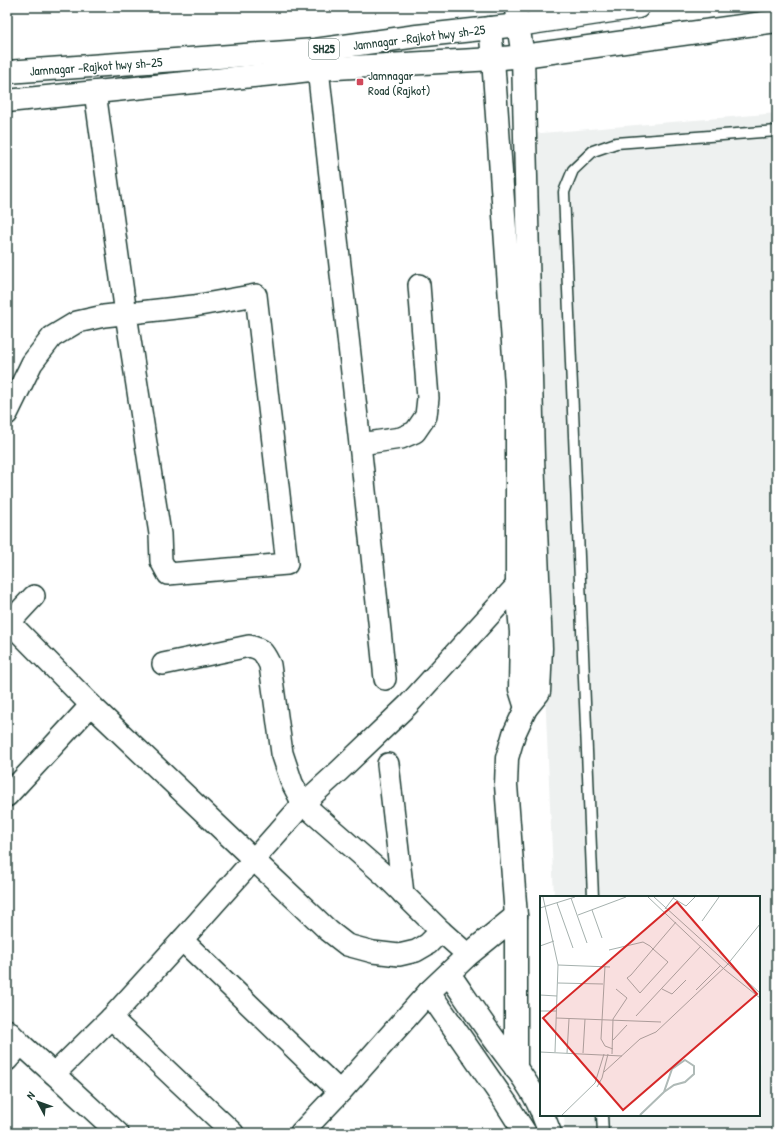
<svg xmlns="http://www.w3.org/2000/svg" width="784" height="1140" viewBox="0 0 784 1140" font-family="'Patrick Hand',sans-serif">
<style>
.built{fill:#eef1f0}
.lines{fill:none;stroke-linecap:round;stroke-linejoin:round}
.service-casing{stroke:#1f3d34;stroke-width:13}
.minor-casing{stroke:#1f3d34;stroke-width:24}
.secondary-casing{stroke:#1f3d34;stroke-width:25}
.primary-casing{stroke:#1f3d34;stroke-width:25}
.service{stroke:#fff;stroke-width:10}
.minor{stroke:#fff;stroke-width:21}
.secondary{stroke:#fff;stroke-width:22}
.primary{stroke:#fff;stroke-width:22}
.poi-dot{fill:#d1495b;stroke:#fff;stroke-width:1.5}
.labels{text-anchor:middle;stroke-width:3;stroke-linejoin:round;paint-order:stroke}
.shield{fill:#fff;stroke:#627771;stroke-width:1}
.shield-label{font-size:12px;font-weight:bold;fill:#1f3d34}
.street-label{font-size:13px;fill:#1f3d34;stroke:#fff}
.poi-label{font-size:13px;fill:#1f3d34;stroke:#fff;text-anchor:start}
.inset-river{fill:none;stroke:#afbab7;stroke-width:2}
.inset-road{fill:none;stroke:#a5b1ae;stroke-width:1}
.view{fill:#d62828;fill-opacity:0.15;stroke:#d62828;stroke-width:2}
.inset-edge{fill:none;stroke:#1f3d34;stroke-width:2}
</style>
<rect width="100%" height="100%" fill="#fff"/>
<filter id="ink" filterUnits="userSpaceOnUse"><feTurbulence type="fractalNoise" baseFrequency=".025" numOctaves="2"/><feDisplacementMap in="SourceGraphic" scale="8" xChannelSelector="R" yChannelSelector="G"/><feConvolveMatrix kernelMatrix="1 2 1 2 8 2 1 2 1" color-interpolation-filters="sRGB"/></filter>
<g filter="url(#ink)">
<path class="built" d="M777,113V1133H565L564,1115H759V897H554L539,554L530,134Z"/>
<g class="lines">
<g class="service-casing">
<g id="service">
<path d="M593,897L564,192L573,170L593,151L616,143L777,131"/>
<path d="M602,1115L603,1133"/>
</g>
</g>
<g class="minor-casing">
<g id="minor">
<path d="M515,7L518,25"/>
<path d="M318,69L360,444L381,640L385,679"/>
<path d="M7,414L32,363L52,337L77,322L104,316L194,306L256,295L287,564L168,574L161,561L160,534L126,314L95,92"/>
<path d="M360,444L401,438L415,432L426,416L428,398L419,285"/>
<path d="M9,622L91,705L254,860L329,931L347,945L373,952L399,955L416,951L428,944L441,931"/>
<path d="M7,625L34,596"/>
<path d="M163,664L249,646C263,649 264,653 270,665L282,753L292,783L303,804L383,874L441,931L468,955"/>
<path d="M388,764L403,894"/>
<path d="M7,796L91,705"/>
<path d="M182,940L340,1092"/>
<path d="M111,1018L233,1133"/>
<path d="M7,1030L21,1044L54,1074L118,1133"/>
<path d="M7,1060L21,1044"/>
<path d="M54,1074L111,1018L182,940L303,804L339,771L408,705L517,585"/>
</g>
</g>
<g class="secondary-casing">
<g id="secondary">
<path d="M490,28L493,59L517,399V585L521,632L520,689L526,708"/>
<path d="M449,974C465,997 480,1020 497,1043C512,1064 531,1085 541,1110"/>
<path d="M429,992L506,1103L525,1133"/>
<path d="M516,1069V916L506,785L507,758L514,734L526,708L539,692L541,648L533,458L523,56L518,25"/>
<path d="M543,1115L550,1133"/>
<path d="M301,1133L340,1092L429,992L468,955L516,916"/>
</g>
</g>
<g class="primary-casing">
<g id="primary">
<path d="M7,72L315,50L417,36L518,25L638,7"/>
<path d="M7,101L293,72L318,69L493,59L523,56L777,21"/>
</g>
</g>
<use href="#service" class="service"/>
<use href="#minor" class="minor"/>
<use href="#secondary" class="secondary"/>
<use href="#primary" class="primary"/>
</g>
</g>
<rect class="poi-dot" x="356" y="78" width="8" height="8" rx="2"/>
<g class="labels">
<rect class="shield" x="309" y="39" width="30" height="20" rx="3"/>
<g class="shield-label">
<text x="324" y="53">SH25</text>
</g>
<g class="street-label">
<text transform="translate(419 37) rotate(-7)" y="5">Jamnagar -Rajkot hwy sh-25</text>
<text transform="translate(96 66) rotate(-4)" y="5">Jamnagar -Rajkot hwy sh-25</text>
</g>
<g class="poi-label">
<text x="368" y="80">Jamnagar<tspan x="368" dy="15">Road (Rajkot)</tspan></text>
</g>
</g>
<g transform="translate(540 896)">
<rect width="220" height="220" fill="#fff"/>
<path class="inset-river" d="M145,164L154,170V178L145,186L134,189L124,196L132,173ZM100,219L124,196"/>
<path class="inset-road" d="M3,1L18,69L15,156M108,1L184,73L220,102M114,1L220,97M31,2L47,47M133,2L146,10L155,1M17,7L33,52M0,12L35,1M125,13L134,1M52,14L62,42M38,19L86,1M162,25L179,1M0,50L14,45M69,54L103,46L110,50L113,53L121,60L128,66L100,97L87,82L91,79L113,53L136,26M18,69L70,71M187,69L220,28M65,70L61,143L65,150L73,153M18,87L63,88M122,93L132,98L146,84M156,94L181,69M0,99L17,100M0,115H16M96,120L161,50M16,122L121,126M73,144L87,129M0,156L82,160M27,157L29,123M43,157L45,123M72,158L73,123L87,102L76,93M64,176L100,143L116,136L187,69M57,191L62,182L68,158M22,219L55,187L64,158"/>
<path class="view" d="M137,6L217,98L83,214L3,122Z"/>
<rect width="220" height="220" class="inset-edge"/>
</g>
<rect width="784" height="1140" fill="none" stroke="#fff" stroke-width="24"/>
<rect x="12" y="12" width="760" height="1116" fill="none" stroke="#1f3d34" stroke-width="1.5" filter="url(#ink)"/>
<g transform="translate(38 1102) rotate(311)" stroke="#ffffff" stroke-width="3" paint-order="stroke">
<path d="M0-3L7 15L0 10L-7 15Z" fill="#1f3d34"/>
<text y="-6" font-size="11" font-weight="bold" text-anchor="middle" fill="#1f3d34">N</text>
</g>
</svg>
